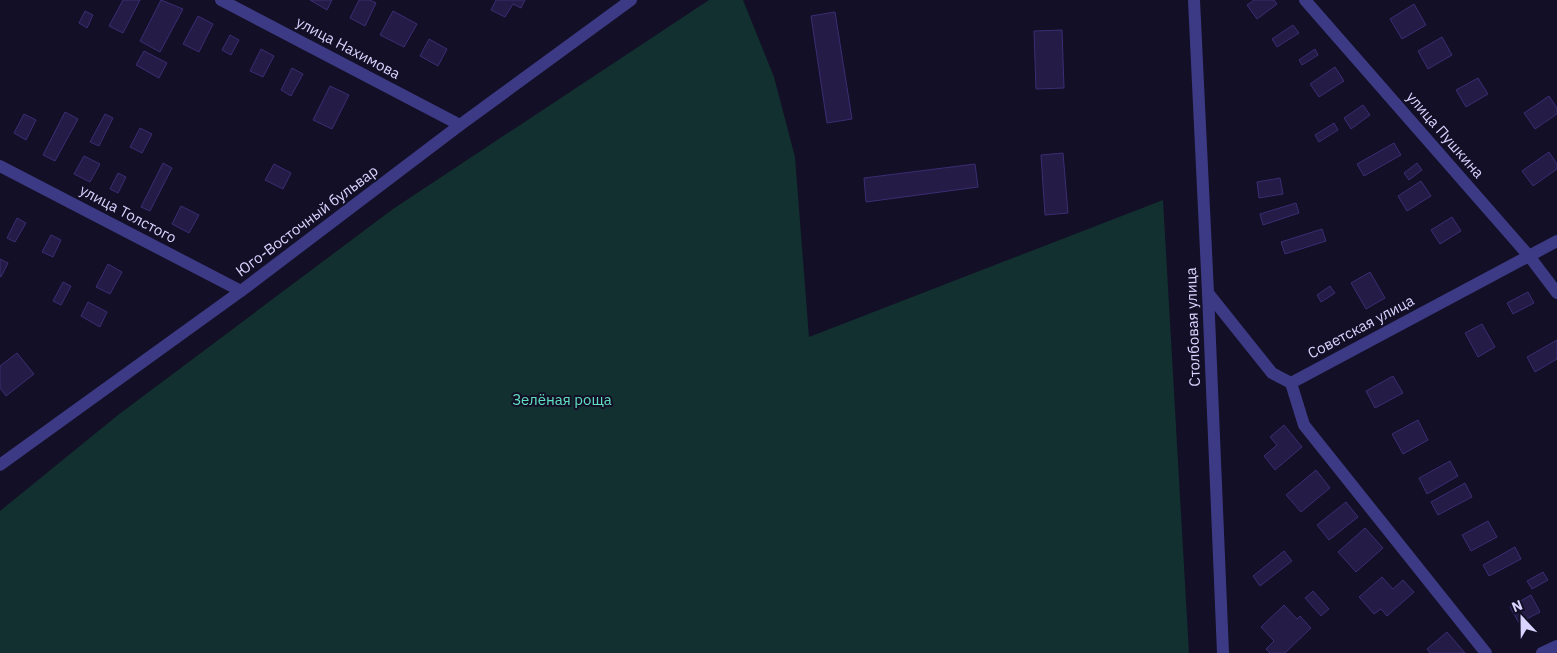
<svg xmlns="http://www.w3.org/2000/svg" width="1557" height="653" viewBox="0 0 1557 653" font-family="'IBM Plex Sans',sans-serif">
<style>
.park{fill:#12302f}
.building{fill:#241b47;stroke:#3b2d73}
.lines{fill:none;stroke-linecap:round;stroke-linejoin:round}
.minor{stroke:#3d3a85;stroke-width:12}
.tertiary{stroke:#3d3a85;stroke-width:12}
.labels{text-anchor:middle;stroke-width:4;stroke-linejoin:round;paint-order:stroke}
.street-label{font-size:15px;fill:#d9d4ff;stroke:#130f26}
.park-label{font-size:15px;fill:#5fe0c0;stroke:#130f26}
</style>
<rect width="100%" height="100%" fill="#130f26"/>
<path class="park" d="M709,0H743L774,77L795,157L809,337L1163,200L1189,653H0V511L118,415L393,209Z"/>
<g class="building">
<path d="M123,0H140L123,33L109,26Z"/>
<path d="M161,0L183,9L160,52L140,41Z"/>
<path d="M310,0H332L327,10Z"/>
<path d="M359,0H370L376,3L365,26L350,18Z"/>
<path d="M496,0H525L521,8L513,4L505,17L491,10Z"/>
<path d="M1254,0H1274L1277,4L1257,19L1247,5Z"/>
<path d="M1414,4L1426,25L1402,39L1390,19Z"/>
<path d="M85,11L93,15L87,28L79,23Z"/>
<path d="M393,11L417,24L404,47L380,35Z"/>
<path d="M835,12L852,119L827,123L811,16Z"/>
<path d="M198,16L213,24L199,52L183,44Z"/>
<path d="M1293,25L1299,33L1277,47L1272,39Z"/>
<path d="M1062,30L1064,88L1036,89L1034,31Z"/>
<path d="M230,35L239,40L231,55L222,50Z"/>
<path d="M1442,37L1452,55L1428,69L1418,51Z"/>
<path d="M429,39L447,49L438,66L420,56Z"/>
<path d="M261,49L274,56L263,77L250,71Z"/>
<path d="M1315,49L1318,55L1302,65L1299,60Z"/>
<path d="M144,51L167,63L159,78L136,65Z"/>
<path d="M1335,67L1344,81L1319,97L1310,84Z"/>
<path d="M292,68L303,74L291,96L281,90Z"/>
<path d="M1478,78L1488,94L1466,107L1456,90Z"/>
<path d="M330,86L349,95L332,129L313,120Z"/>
<path d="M1549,96L1557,108V114L1535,129L1524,113Z"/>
<path d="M1363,105L1370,115L1351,129L1344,118Z"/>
<path d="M65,112L78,119L55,161L43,155Z"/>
<path d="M24,114L36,120L26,140L14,133Z"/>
<path d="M105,114L113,118L99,146L90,142Z"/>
<path d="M1334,123L1338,130L1319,142L1315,135Z"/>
<path d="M140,128L152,134L142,153L130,147Z"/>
<path d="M1394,143L1401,155L1364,176L1357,164Z"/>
<path d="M1549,152L1557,164V169L1533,186L1522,171Z"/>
<path d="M1063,153L1068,213L1045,215L1041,155Z"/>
<path d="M84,156L100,164L90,182L74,174Z"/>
<path d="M163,163L172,168L150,211L141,207Z"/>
<path d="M1417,163L1422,170L1409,180L1404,173Z"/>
<path d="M274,164L291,173L283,189L265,180Z"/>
<path d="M975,164L978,187L866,202L864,178Z"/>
<path d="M118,173L126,177L118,193L110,189Z"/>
<path d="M1280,178L1283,194L1259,198L1257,182Z"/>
<path d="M1421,181L1431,196L1407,211L1398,196Z"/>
<path d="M1296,203L1299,213L1263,225L1260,214Z"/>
<path d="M181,206L199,215L189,233L172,224Z"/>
<path d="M1452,217L1461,231L1440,244L1431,230Z"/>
<path d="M17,218L26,223L15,242L7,238Z"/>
<path d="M1322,229L1326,241L1285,254L1281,242Z"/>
<path d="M51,235L61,240L53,257L42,252Z"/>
<path d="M0,259L8,263L1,277L0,276Z"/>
<path d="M108,264L122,272L110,294L96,287Z"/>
<path d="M1370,272L1385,298L1366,309L1351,283Z"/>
<path d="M63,282L71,286L61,305L53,301Z"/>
<path d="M1330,286L1335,293L1321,302L1317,295Z"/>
<path d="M1528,292L1534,303L1513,314L1507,303Z"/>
<path d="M88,302L107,312L100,327L81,316Z"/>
<path d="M1482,324L1495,347L1478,357L1465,333Z"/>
<path d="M1557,340V359L1535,372L1527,357Z"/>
<path d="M17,353L34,374L6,396L0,388V366Z"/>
<path d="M1393,376L1403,393L1375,408L1366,391Z"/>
<path d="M1418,420L1428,440L1403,454L1392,434Z"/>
<path d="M1284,425L1302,447L1275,470L1264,456L1277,445L1270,437Z"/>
<path d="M1450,461L1458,476L1427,494L1419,478Z"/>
<path d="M1316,470L1330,488L1301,512L1286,495Z"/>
<path d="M1465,483L1472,497L1438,515L1431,502Z"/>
<path d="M1346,502L1358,517L1329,540L1317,525Z"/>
<path d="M1488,521L1497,537L1471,551L1462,535Z"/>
<path d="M1365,528L1383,548L1356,572L1338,552Z"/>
<path d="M1515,547L1521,559L1489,576L1483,565Z"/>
<path d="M1284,551L1292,561L1260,586L1253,576Z"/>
<path d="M1543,572L1548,580L1532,589L1527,581Z"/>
<path d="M1382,577L1393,589L1403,580L1414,592L1387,616L1381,609L1374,614L1359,597Z"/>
<path d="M1313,591L1329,609L1321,616L1305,598Z"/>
<path d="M1531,595L1540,612L1519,623L1510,607Z"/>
<path d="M1284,605L1297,619L1300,616L1311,628L1285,653H1270L1266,649L1274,641L1261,627Z"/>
<path d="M1447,632L1465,653H1430L1427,649Z"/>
</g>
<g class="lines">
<g class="minor">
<path d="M221,0L460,125"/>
<path d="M1305,0L1529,256L1557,293"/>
<path d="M0,166L241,291"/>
<path d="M1208,293L1223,653"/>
<path d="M1291,383L1304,425L1486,653"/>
<path d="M0,465L241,291L460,125L631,0"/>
<path d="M1542,653L1557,646"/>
</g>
<path class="tertiary" d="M1194,0L1208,293L1272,373L1291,383L1557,241"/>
</g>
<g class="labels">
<g class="street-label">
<text transform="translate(348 48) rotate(28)" y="5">улица Нахимова</text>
<text transform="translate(1445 135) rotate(49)" y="5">улица Пушкина</text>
<text transform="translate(128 214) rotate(28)" y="5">улица Толстого</text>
<text transform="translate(307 221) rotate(-37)" y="5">Юго-Восточный бульвар</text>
<text transform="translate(1193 327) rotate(-92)" y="5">Столбовая улица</text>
<text transform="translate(1361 327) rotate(-28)" y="5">Советская улица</text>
</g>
<g class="park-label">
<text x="562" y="405">Зелёная роща</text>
</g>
</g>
<g transform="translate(1522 618) rotate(338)" stroke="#130f26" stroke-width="4" paint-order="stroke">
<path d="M0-4L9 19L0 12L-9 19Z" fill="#d9d4ff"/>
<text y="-8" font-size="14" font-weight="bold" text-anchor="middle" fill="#d9d4ff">N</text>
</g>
</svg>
